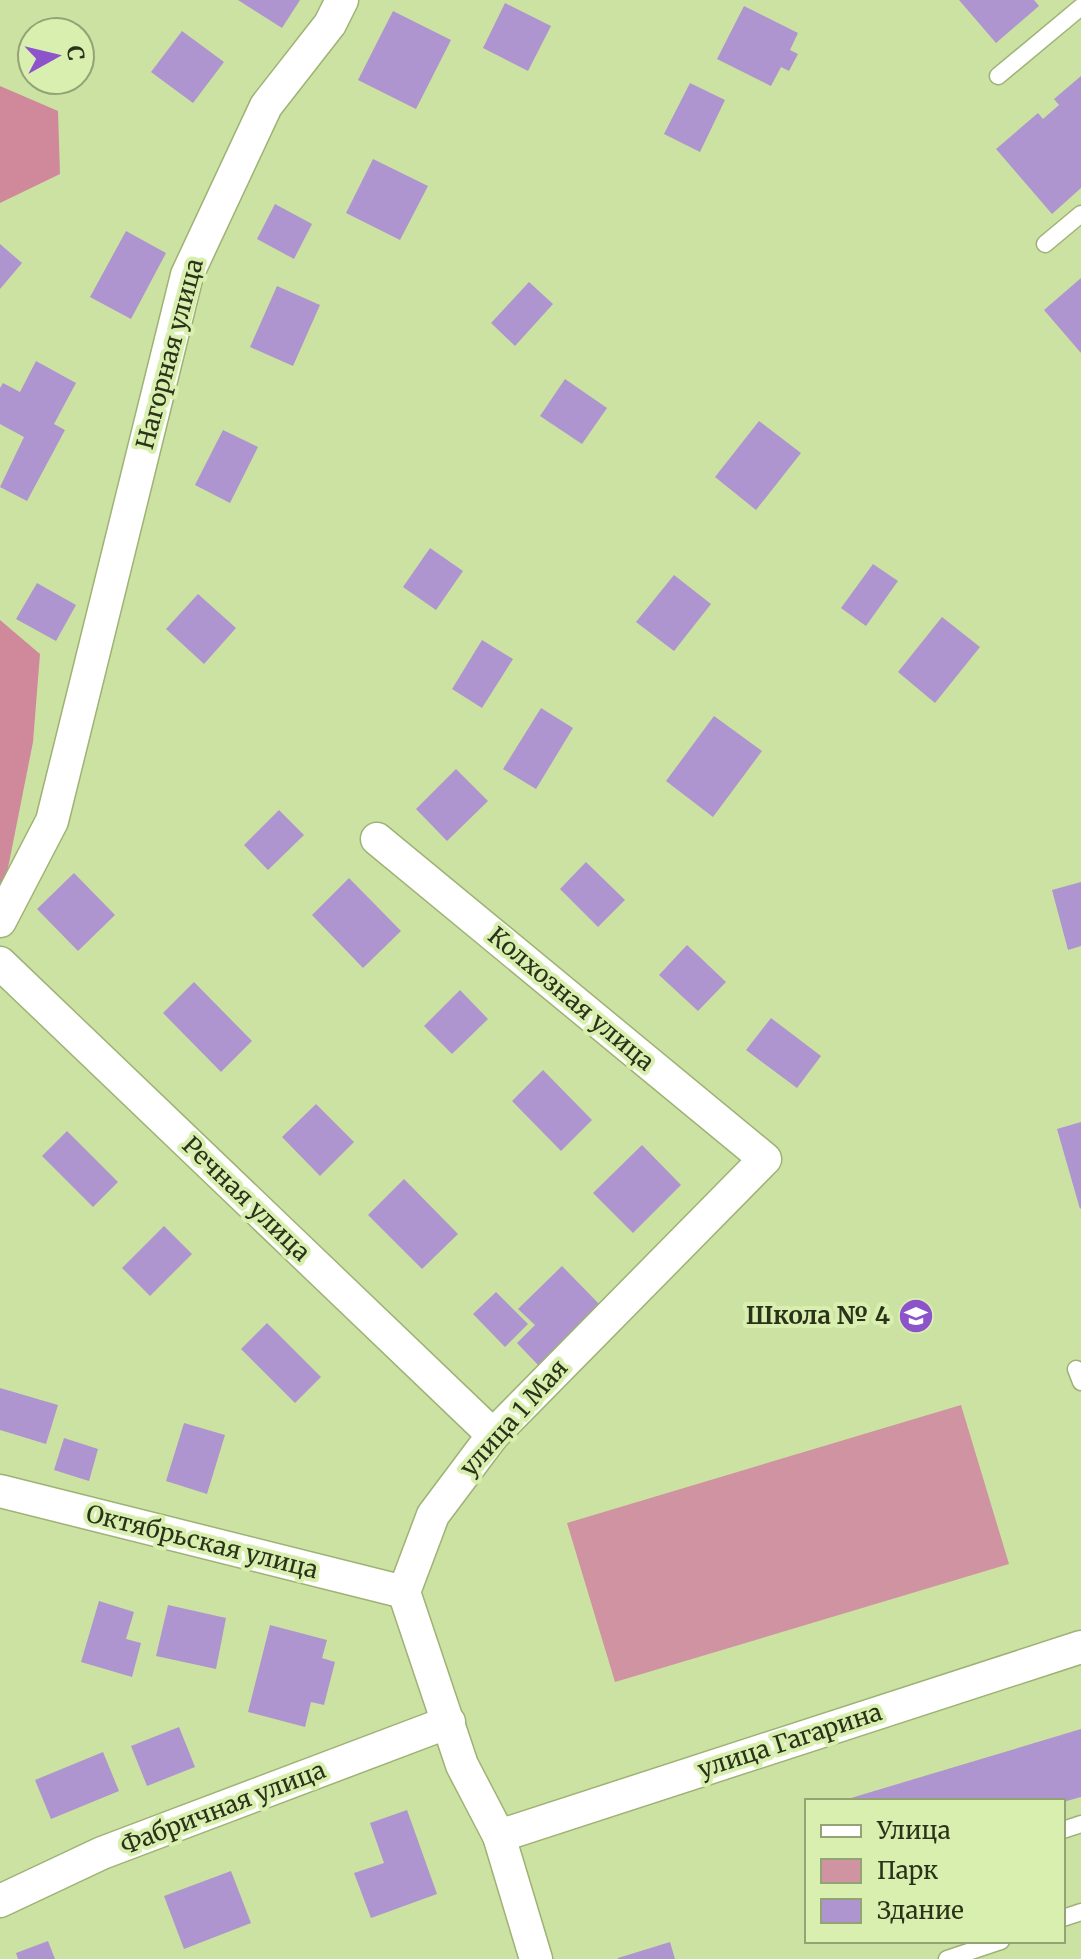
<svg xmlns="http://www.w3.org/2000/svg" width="1081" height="1959" viewBox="0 0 1081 1959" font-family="Merriweather,serif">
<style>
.green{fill:#d093a2}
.forest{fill:#cf899a}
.building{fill:#ae95cf}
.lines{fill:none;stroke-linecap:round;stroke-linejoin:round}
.lane-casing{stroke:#9eb275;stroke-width:19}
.street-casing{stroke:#9eb275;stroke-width:35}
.lane{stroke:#fff;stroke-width:16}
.street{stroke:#fff;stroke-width:32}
.labels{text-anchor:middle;stroke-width:8;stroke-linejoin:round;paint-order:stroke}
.street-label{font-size:24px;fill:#2a3219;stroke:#d9efaf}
.poi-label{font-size:24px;font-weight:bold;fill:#2a3219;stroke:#d9efaf;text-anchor:end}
</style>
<rect width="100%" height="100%" fill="#cce2a2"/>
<path class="green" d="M961,1405L1009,1564L615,1682L567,1523Z"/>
<g class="forest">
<path d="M0,86L58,111L60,174L0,203Z"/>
<path d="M0,620L40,654L33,742L6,878L0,885Z"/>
</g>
<g class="building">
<path d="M238,0H300L282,28Z"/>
<path d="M959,0H1034L1039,6L996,43Z"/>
<path d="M505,3L551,26L528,71L483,48Z"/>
<path d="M744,6L798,33L790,50L798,54L789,71L781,67L771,86L717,59Z"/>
<path d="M393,11L451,40L416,109L358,80Z"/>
<path d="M182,31L224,62L193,103L151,72Z"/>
<path d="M1081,76V188L1052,214L996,149L1038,113L1043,119L1059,105L1054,99Z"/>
<path d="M690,83L725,100L700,152L664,134Z"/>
<path d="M373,159L428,186L400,240L346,213Z"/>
<path d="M275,204L312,224L294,259L257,239Z"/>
<path d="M126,231L166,253L131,319L90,297Z"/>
<path d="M0,244L22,263L0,289Z"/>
<path d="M1081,278V353L1044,310Z"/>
<path d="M529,282L553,304L515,346L491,323Z"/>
<path d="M277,286L320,305L293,366L250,347Z"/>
<path d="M36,361L76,383L54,424L65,430L27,501L0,487L24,437L0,424V388L3,383L20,392Z"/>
<path d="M565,379L607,408L582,444L540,416Z"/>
<path d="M759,421L801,453L756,510L715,477Z"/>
<path d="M223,430L258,447L230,503L195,485Z"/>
<path d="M430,548L463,571L436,610L403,587Z"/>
<path d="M873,564L898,581L866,626L841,608Z"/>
<path d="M674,575L711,604L674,651L636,622Z"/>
<path d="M37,583L76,605L56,641L16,619Z"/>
<path d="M198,594L236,628L204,664L166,629Z"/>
<path d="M942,617L980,647L935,703L898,672Z"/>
<path d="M482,640L513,659L482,708L452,689Z"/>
<path d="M541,708L573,728L536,789L503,769Z"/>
<path d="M714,716L762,751L713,817L666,781Z"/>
<path d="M456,769L488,801L447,841L416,809Z"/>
<path d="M279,810L304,835L268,870L244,845Z"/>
<path d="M586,862L625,900L598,927L560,889Z"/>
<path d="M74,873L115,915L78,951L37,909Z"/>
<path d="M349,878L401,931L363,968L312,915Z"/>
<path d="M1081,882V946L1068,950L1052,890Z"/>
<path d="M687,945L726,982L698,1011L659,975Z"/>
<path d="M194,982L252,1041L221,1072L163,1013Z"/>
<path d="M460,990L488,1019L452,1054L424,1026Z"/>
<path d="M771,1018L821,1056L797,1088L746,1050Z"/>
<path d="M543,1070L592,1120L561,1151L512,1101Z"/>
<path d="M316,1104L354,1142L320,1176L282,1137Z"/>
<path d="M1081,1122V1208L1080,1209L1057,1129Z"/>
<path d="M67,1131L118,1182L93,1207L42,1156Z"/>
<path d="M642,1145L681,1185L633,1233L593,1193Z"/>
<path d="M404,1179L458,1234L422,1269L368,1215Z"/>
<path d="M164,1226L192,1254L150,1296L122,1268Z"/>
<path d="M562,1266L602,1307L540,1367L517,1343L535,1325L518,1309Z"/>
<path d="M496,1292L528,1324L505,1347L473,1314Z"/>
<path d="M267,1323L321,1377L295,1403L241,1349Z"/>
<path d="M0,1388L58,1405L46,1444L0,1430Z"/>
<path d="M184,1423L225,1435L207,1494L166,1481Z"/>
<path d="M64,1438L98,1449L89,1481L54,1470Z"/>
<path d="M99,1601L134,1612L126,1639L141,1643L132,1677L81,1662Z"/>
<path d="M168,1605L226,1618L216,1669L156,1656Z"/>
<path d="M270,1625L327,1640L322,1658L335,1662L324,1705L311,1702L305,1727L248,1712Z"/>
<path d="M179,1727L195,1767L147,1786L131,1746Z"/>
<path d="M1081,1729V1797L1063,1802L841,1801Z"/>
<path d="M103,1752L119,1791L51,1819L35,1780Z"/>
<path d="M407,1810L437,1894L371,1918L354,1873L384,1863L370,1823Z"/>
<path d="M231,1871L251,1923L184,1949L164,1896Z"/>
<path d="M48,1941L55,1959H18L16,1953Z"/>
<path d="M670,1942L675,1959H618V1958Z"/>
</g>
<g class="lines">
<g class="lane-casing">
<g id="lane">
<path d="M998,76L1081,7"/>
<path d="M1045,244L1081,214"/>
<path d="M1076,1369L1081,1382"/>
<path d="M1063,1830L1081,1824"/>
<path d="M1063,1918L1081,1912"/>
<path d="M947,1959L1001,1941"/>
</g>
</g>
<g class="street-casing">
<g id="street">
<path d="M377,839L765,1159L493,1435L433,1515L404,1592L462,1765L499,1836L536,1959"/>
<path d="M0,921L52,821L187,275L266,106L330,24L342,0"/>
<path d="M0,963L493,1435"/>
<path d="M0,1491L404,1592"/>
<path d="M499,1836L1081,1647"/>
<path d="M0,1901L102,1853L449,1722"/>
</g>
</g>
<use href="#lane" class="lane"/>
<use href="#street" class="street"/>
</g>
<defs>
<g id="school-disc" transform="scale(1.8)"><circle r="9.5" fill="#8d53ca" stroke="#d9efaf"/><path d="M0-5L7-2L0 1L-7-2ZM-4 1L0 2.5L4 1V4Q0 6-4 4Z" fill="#fff"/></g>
</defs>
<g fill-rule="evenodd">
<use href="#school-disc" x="916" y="1316"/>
</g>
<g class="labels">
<g class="street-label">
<text transform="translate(170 354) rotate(-75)" y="8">Нагорная улица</text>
<text transform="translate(571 999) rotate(40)" y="8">Колхозная улица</text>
<text transform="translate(246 1199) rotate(44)" y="8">Речная улица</text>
<text transform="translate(514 1418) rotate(-48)" y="8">улица 1 Мая</text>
<text transform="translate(202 1542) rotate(14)" y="8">Октябрьская улица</text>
<text transform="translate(790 1741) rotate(-18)" y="8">улица Гагарина</text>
<text transform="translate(223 1808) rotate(-21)" y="8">Фабричная улица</text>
</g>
<g class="poi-label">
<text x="890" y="1324">Школа № 4</text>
</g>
</g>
<rect x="805" y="1799" width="260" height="144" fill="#d9efaf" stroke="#93a373" stroke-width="2"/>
<rect x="821" y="1825" width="40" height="12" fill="#ffffff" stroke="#93a373" stroke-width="2"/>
<text x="877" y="1839" font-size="24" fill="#2a3219">Улица</text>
<rect x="821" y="1859" width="40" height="24" fill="#d093a2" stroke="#93a373" stroke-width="2"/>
<text x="877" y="1879" font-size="24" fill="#2a3219">Парк</text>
<rect x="821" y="1899" width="40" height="24" fill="#ae95cf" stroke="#93a373" stroke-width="2"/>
<text x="877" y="1919" font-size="24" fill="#2a3219">Здание</text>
<g transform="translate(56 56) rotate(82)"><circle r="38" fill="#d9efaf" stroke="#93a373" stroke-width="2"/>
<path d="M0-6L14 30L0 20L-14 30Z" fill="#8d53ca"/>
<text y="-12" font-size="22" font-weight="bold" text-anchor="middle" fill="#2a3219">С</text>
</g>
</svg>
